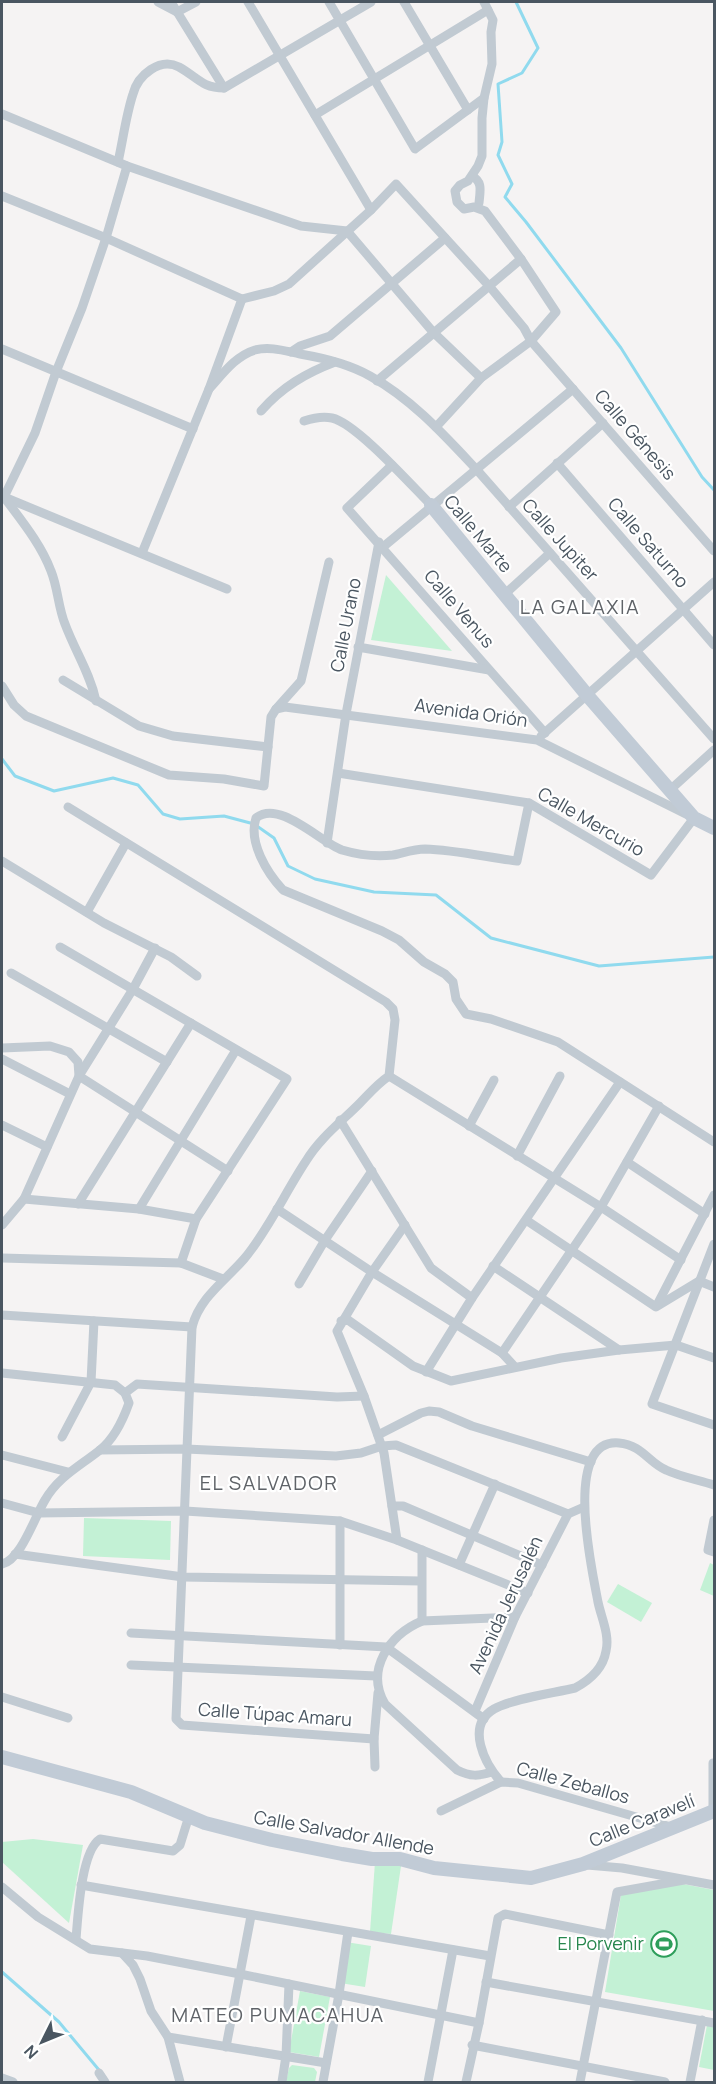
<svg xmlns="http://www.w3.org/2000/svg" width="716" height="2084" viewBox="0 0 716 2084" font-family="Manrope,sans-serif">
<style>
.green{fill:#c3f1d5}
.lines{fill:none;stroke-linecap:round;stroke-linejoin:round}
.stream{stroke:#90daee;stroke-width:3}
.street{stroke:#c1cad2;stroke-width:9}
.secondary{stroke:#c1cbd6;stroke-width:14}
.labels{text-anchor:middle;stroke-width:4.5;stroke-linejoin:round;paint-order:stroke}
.street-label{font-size:18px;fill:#4a5661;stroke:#fff}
.leisure-label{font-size:18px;fill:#27864d;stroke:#fff;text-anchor:end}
.neighbourhood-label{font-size:20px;letter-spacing:1.5px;fill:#5f6368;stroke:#fff}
</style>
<rect width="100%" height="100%" fill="#f5f3f3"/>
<g class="green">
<path d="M386,575L452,651L371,640Z"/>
<path d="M84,1518L171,1521L170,1560L83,1556Z"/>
<path d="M710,1563L714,1565V1596L700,1590Z"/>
<path d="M618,1584L652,1603L641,1622L607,1602Z"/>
<path d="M33,1839L83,1845L69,1923L2,1862V1842Z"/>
<path d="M375,1862L401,1866L391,1934L370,1932Z"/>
<path d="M683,1884L714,1890V2011L605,1992L621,1895Z"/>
<path d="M346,1942L371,1946L365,1987L340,1983Z"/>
<path d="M300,1991L330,1997L319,2057L289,2052Z"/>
<path d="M707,2025L714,2027V2070L699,2067Z"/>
<path d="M292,2065L314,2068L317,2072L315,2082H286L289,2068Z"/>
</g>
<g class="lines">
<g class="stream">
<path d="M516,2L538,48L522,73L498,84L502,142L498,155L512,184L505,197L526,222L621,348L702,477L714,490"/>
<path d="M2,759L15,776L54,791L113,778L138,785L163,814L180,819L224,816L254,824L274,838L288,866L315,879L374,892L436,895L491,938L599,966L714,957"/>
<path d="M2,1972L59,2022L99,2070"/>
</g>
<g class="street">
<path d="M158,2L177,12L196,2"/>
<path d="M171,2L224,88"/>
<path d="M248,2L371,210"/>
<path d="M329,2L415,149L484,98"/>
<path d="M404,2L468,110"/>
<path d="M2,114L127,166L301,226L347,231L433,332L481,378"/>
<path d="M315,115L488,10"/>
<path d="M118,162C123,140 126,115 133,94C138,75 160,57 179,67C197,77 202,88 224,88L371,2"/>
<path d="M472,176C483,182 480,191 479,203"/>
<path d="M2,196L106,238L242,299L274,291L289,284L371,210L396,184L490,287L524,328L531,341L714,551"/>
<path d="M2,349L193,429"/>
<path d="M291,352L300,346L330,336L445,238"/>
<path d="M377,381L521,259"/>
<path d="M209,389C222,375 235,356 255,350C270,346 285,351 300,354C324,358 349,364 370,376C412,399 445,436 477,470L714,739"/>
<path d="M261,411C282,387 306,373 335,362"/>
<path d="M304,421C313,418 323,416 332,418C356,423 412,486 431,505"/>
<path d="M436,427L481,378L531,341L556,312L521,259L485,211L474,207L464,209L457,202L455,191L460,185L468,181L478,166L482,156V118L484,98L492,64L491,32L493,20L484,2"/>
<path d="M557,463L714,645"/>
<path d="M392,465L347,508L545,733"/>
<path d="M4,497L227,589"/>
<path d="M509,507L603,423"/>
<path d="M383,547L573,389"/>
<path d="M142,553L209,389L242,299"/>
<path d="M505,594L550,553"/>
<path d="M358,647L489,670"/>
<path d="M63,680L139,726L173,736L268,747"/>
<path d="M2,686L14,705L26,716L169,775L224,779L264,786L271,717L276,709L301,681L329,562"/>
<path d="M96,701C90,673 75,651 65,624C58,607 58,588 51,571C41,544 21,520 4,497L35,433L56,372L82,308L106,238L127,166"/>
<path d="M276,709L285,707L537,740L694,818L651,875L529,803L338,773"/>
<path d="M541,736L714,582"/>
<path d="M670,790L714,750"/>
<path d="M529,803L517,861C486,857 455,850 425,849C414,849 403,853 393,855C376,857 359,855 342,850C320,842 279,799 256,818C248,842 267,873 283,890L382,931L399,940L424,962L445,974L453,982L456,999L466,1014L491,1019L558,1042L714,1142"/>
<path d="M68,807L386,1002L393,1009L395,1020L389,1076C377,1084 369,1094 359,1104C340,1123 320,1138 306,1161C286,1191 267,1232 244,1259C225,1281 200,1297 192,1327L176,1719L182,1725L374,1739"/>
<path d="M327,843L346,714L379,542"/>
<path d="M2,861L104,923L171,957L197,976"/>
<path d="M87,912L126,843"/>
<path d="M60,947L287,1079L196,1219L181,1263"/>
<path d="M155,948L133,989L79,1076L228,1171"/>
<path d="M11,973L167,1062"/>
<path d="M2,1048L50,1046L69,1052L78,1062L79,1076L24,1199L2,1225"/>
<path d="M2,1059L70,1094"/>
<path d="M389,1076L601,1207L681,1260"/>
<path d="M340,1120L431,1268L472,1298"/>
<path d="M2,1125L47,1147"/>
<path d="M469,1126L494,1080"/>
<path d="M517,1156L560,1076"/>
<path d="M627,1162L705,1214"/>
<path d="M24,1199L139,1209L196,1219"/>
<path d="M78,1204L191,1023"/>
<path d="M139,1209L236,1050"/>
<path d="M277,1209L372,1272L502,1353L515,1367"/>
<path d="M526,1220L656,1307L699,1281L714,1287"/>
<path d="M714,1244L652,1404L714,1425"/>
<path d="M2,1258L181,1263L223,1279"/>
<path d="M493,1266L619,1350"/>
<path d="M299,1284L325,1240L372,1171"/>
<path d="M657,1305L714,1195"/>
<path d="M2,1315L192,1327"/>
<path d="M341,1321L348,1320L413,1366L451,1381L561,1358L619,1350L676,1345L714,1358"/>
<path d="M502,1353L601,1207L659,1106"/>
<path d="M426,1372L472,1298L620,1082"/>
<path d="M2,1373L115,1385L125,1393L129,1403C123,1420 115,1438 100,1450C80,1466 58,1477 45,1500C35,1516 21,1560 2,1564"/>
<path d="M125,1393L137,1384L337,1397L364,1396"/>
<path d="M378,1435L421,1413L429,1411L439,1412L472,1426L591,1462"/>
<path d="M62,1437L91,1382L94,1321"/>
<path d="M100,1450L186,1449L336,1456L361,1453L382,1446L396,1445L568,1514L584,1507"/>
<path d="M2,1455L68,1472"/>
<path d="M2,1503L39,1513L185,1511L340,1521L397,1540L528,1593"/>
<path d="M392,1506H403L542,1565"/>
<path d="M714,1520L708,1550L714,1552"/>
<path d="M340,1521V1645"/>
<path d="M397,1540L384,1453L364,1396L337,1331L372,1272L405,1225"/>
<path d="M15,1554L183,1577L421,1581"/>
<path d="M459,1565L495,1484"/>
<path d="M422,1621V1550"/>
<path d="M131,1633L386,1647L484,1719"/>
<path d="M131,1665L376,1676"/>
<path d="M2,1697L68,1718"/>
<path d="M475,1711L515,1617L568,1514"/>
<path d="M713,1763V1811"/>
<path d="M375,1767L374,1739L378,1693"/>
<path d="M492,1772C478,1776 471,1777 457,1770L385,1704C365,1670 389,1635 422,1621L515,1617"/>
<path d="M501,1782C485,1764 465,1726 494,1709C511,1699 554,1693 575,1688C590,1680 603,1669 606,1651C610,1635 601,1617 598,1602C592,1570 562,1438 619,1443C642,1445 649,1463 666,1470C681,1477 699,1480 714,1485"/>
<path d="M441,1811L501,1782L518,1783L671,1827"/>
<path d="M587,1865L622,1868L714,1885"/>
<path d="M81,1885L490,1956"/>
<path d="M2,1887L38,1917L90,1949L147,1956L240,1974L479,2023"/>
<path d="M76,1939C78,1916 81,1851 100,1839L173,1851L180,1845L189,1816"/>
<path d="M122,1953L133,1965L140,1979L151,2011L168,2037L180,2082"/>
<path d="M486,1982L714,2023"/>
<path d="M168,2037L326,2063"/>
<path d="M472,2045L665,2082"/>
<path d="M226,2047L251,1916"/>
<path d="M99,2073L105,2082"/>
<path d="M2,2078L13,2082"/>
<path d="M282,2082L286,2056L289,1984"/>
<path d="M323,2082L339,1994L348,1932"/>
<path d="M428,2082L453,1950"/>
<path d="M466,2082L479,2023L498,1918L505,1914L609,1935"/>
<path d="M580,2082L617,1892L684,1880"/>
<path d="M690,2082L702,2020"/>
</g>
<g class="secondary">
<path d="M431,505L587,695L694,818L714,828"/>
<path d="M2,1757L131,1792L205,1823L272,1840L342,1854L372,1859H400L434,1868L531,1878L583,1864L714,1811"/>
</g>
</g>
<defs>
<g id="stadium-ring" transform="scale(1.35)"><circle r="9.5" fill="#fff" stroke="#2e9e5b" stroke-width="1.5"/><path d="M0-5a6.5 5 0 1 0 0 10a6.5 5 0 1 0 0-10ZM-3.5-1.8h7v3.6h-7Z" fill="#2e9e5b"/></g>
</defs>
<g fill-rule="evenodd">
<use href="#stadium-ring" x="664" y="1944"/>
</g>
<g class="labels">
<g class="street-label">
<text transform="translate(635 435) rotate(49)" y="6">Calle Génesis</text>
<text transform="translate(478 534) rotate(50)" y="6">Calle Marte</text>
<text transform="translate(560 540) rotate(48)" y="6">Calle Jupiter</text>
<text transform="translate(648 543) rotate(49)" y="6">Calle Saturno</text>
<text transform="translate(459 609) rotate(49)" y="6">Calle Venus</text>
<text transform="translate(346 625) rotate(-79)" y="6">Calle Urano</text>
<text transform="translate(471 713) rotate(8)" y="6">Avenida Orión</text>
<text transform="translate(591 822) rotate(30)" y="6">Calle Mercurio</text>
<text transform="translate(506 1605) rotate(-65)" y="6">Avenida Jerusalén</text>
<text transform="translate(275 1715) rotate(4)" y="6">Calle Túpac Amaru</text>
<text transform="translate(573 1783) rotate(15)" y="6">Calle Zeballos</text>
<text transform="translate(642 1821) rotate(-22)" y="6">Calle Caravelí</text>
<text transform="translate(344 1833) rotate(10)" y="6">Calle Salvador Allende</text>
</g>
<g class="leisure-label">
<text x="644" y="1950">El Porvenir</text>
</g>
<g class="neighbourhood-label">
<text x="580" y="614">LA GALAXIA</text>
<text x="269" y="1490">EL SALVADOR</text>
<text x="278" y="2022">MATEO PUMACAHUA</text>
</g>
</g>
<rect width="716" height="2084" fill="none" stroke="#4a5661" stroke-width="6"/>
<g transform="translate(42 2042) rotate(227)" stroke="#ffffff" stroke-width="4.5" paint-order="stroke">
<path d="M0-4.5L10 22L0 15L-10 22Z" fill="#4a5661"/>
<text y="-9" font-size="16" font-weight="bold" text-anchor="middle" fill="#4a5661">N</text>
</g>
</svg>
